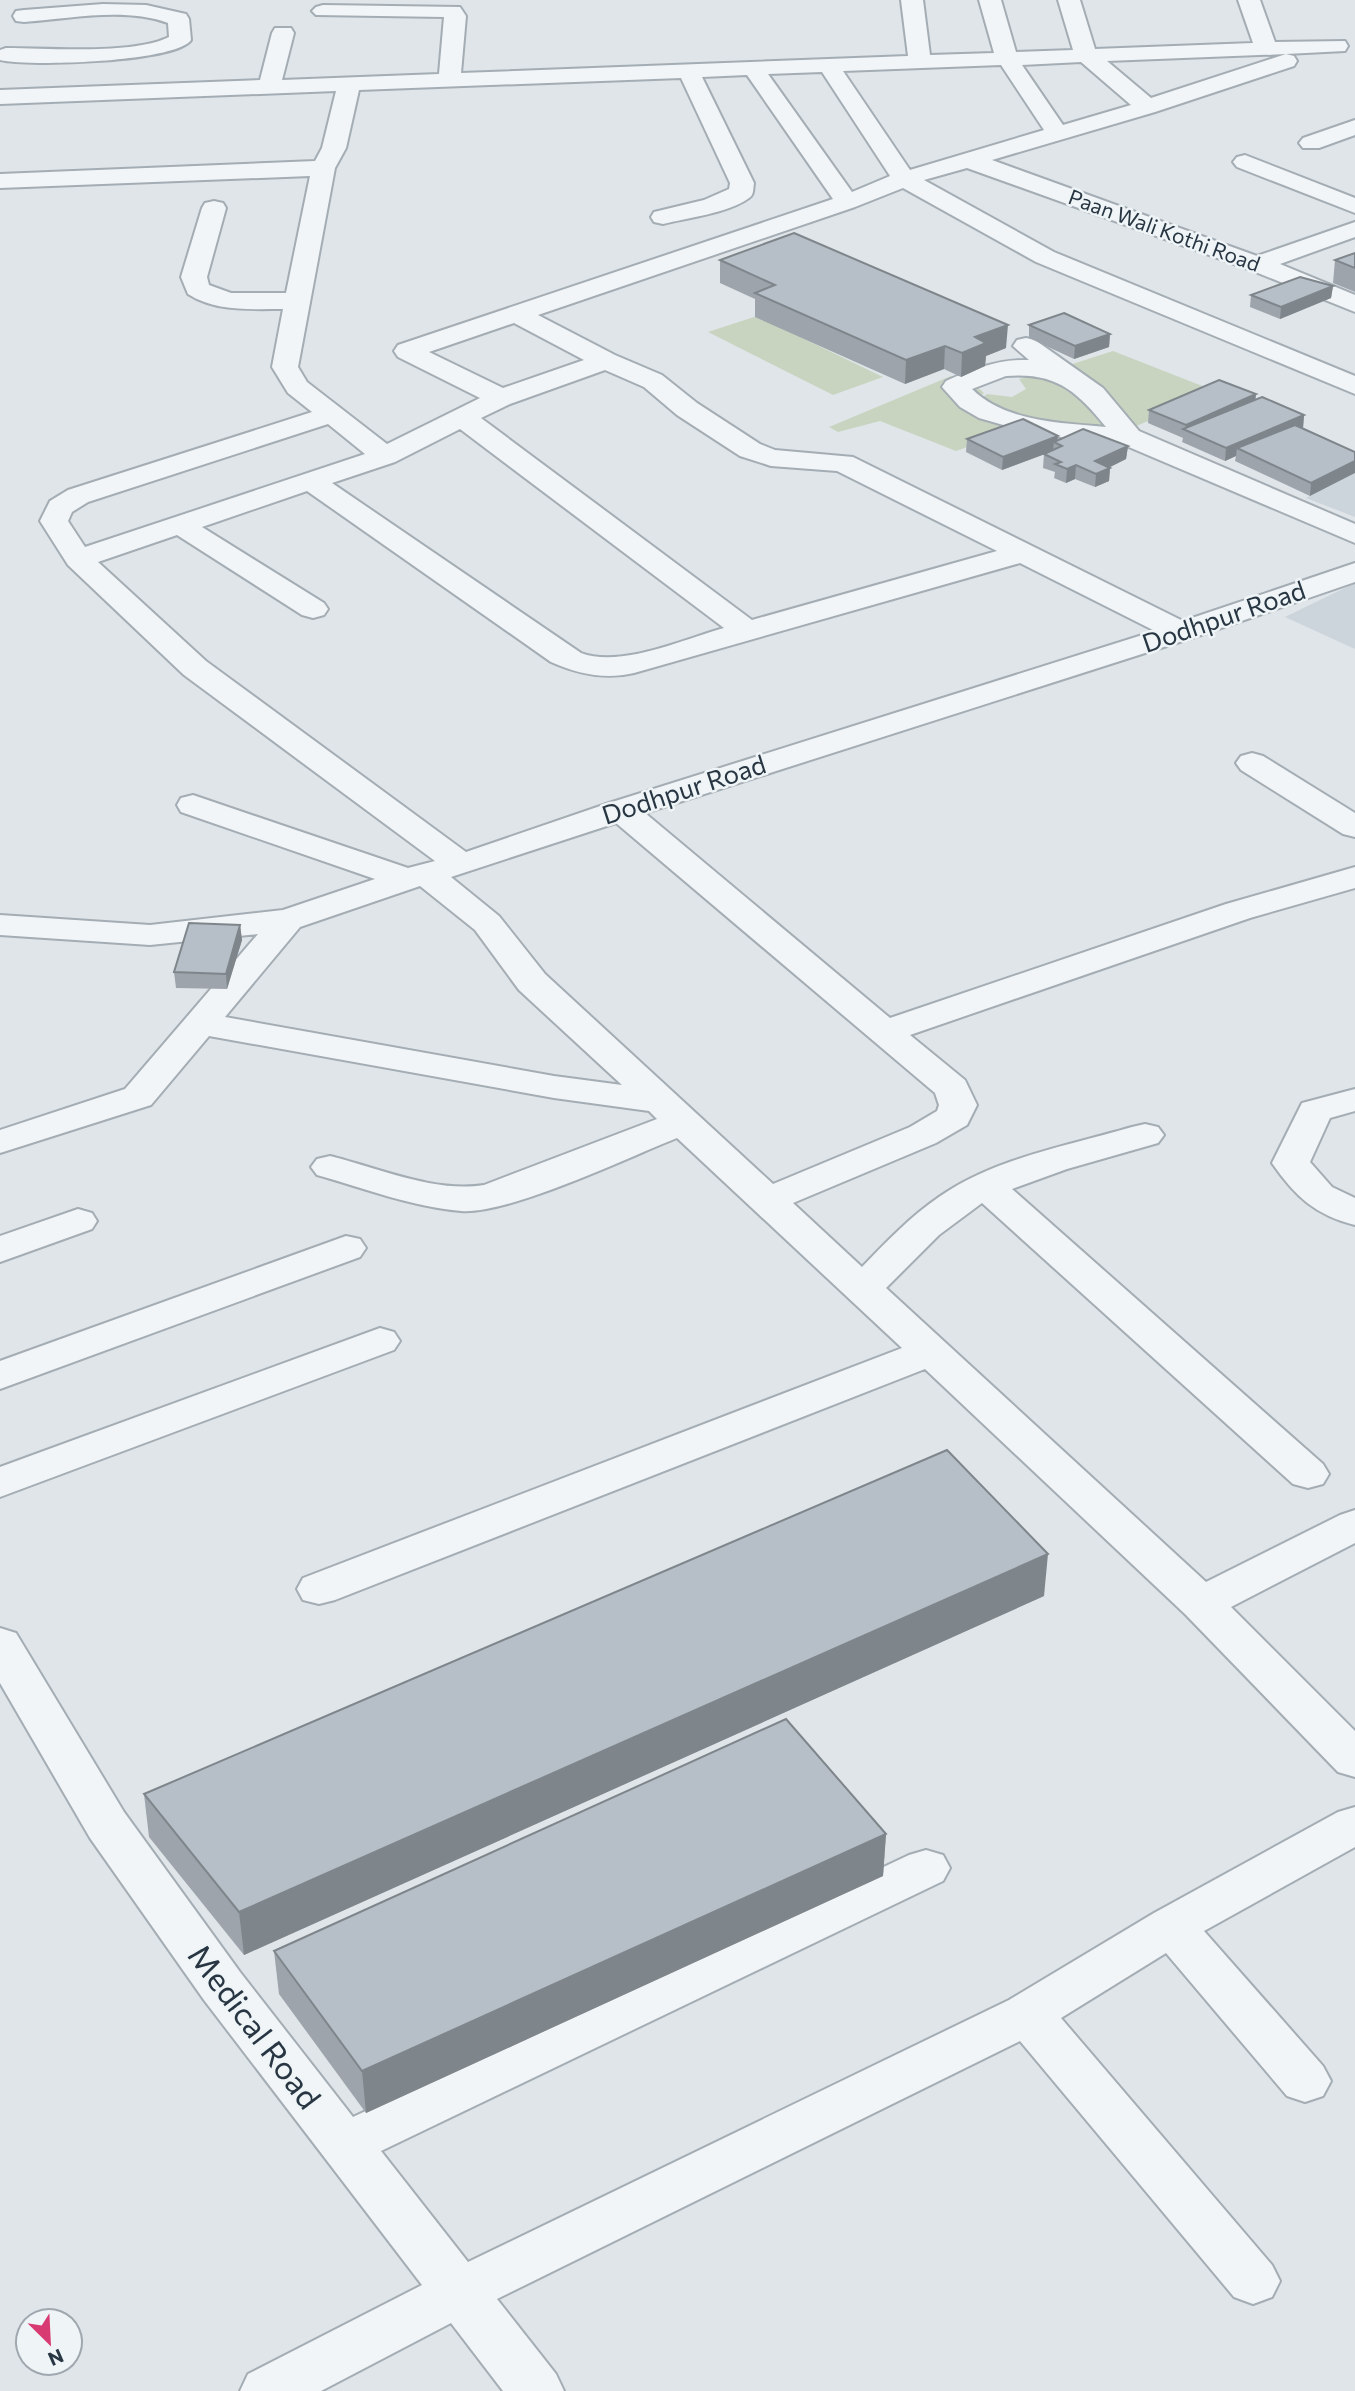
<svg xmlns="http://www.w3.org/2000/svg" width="1355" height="2391" viewBox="0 0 1355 2391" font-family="Commissioner,sans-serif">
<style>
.built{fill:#cdd5dc}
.green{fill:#c9d4c0}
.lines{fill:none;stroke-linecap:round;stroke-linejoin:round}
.minor-casing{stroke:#a4adb4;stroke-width:4}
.minor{fill:#f2f5f7;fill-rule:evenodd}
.wall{fill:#9da4ab}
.shaded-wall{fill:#7f868b}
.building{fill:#b6bfc7;stroke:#7f868b;stroke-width:2}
.labels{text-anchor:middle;stroke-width:5;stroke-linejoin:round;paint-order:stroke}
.far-street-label{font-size:21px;fill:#273642;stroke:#eff4f7}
.street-label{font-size:26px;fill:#273642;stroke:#eff4f7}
.near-street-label{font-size:32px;fill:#273642;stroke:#eff4f7}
</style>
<rect width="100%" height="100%" fill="#dfe5e9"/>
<g class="built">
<path d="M1355,473V517L1306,498L1310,496Z"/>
<path d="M1355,583V649L1285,617Z"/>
</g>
<g class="green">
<path d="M757,316L883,377L833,395L708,332Z"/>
<path d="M1113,351L1215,391L1130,429L1063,367Z"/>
<path d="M1043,375L1066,381L1113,432L1025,422L976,403L987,394L1012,397L1026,389L1019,379Z"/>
<path d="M951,376L976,386L984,393L974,401L1019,429L956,451L880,421L838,432L829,427Z"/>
</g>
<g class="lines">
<g class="minor-casing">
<g id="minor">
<path d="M901,0H923L930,55L994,53L979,0H1001L1016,52L1073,50L1058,0H1080L1095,49L1253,43L1238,0H1260L1275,42L1345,41L1348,46L1345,51L1286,54L1294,56L1297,61L1294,66L1155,112L992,160L1257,256L1355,222V237L1280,264L1355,295V312L1248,269L967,168L924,180L1054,252L1355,376V394L1036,262L903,188L855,207L538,315L615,355L662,375L697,403L760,444L775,450L853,457L1183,621L1355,563V582L1192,638L645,813L890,1018L1226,904L1355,867V888L1250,918L910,1035L965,1080L977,1105L967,1125L936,1143L793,1203L862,1267C886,1242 910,1217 939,1197C995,1158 1067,1146 1132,1127L1145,1124L1158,1127L1164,1135L1158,1143L1067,1169L1012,1189L1323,1464L1329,1474L1323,1484L1308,1488L1293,1484L982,1203L939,1235L886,1288L1206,1582L1340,1515L1355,1510V1543L1231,1607L1355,1731V1777L1338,1772L1185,1614L925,1369L335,1600L319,1604L303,1600L297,1589L303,1578L902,1348L677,1138C629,1157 508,1215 461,1211C413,1207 363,1188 317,1175L311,1167L317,1159L330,1156C379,1168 434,1193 484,1185L657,1119L649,1111L554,1098L209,1036L151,1105L0,1153V1130L125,1089L258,934L150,945L0,935V915L150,925L283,910L375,879L181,812L177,805L181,798L193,795L408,868L435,861L184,675L68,565L40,521L50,501L68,490L312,412L288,393L272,367L283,309C251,309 216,312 188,294L181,277L202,208L205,203L214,201L223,203L226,208L207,277L209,285L231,293H286L310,176L0,188V174L315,161L322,148L336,91L0,104V90L260,80L272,33L275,28H291L294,33L282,80L439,74L444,17L316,15L312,11L316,7L323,5L460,7L466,16L461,73L908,56ZM1286,54L1151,98L1107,61ZM1081,62L1131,105L1063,125L1022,65ZM1001,65L1044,130L910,170L843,71ZM822,72L890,176L852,192L768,74ZM747,75L833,199L398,345L394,351L398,357L480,398L387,444L307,382L298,367L335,168L346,148L359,90L681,78L730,183L729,189L704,200L654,212L651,217L654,222L663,224C687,218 729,213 749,198C754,195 753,189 754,183L702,77ZM514,323L584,360L503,388L429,352ZM605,370L644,387L677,415L740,456L771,466L837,471L997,551L752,620L481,418L510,404ZM328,424L365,454L85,547L68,521L72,512L88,502ZM460,429L724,628C684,639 621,668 581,653L332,483L395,462ZM307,491L551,662C578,674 605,680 634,673L1020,563L1155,631L609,803L466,852L206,661L98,562L177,535L302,615L313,618L324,615L328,609L324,603L202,527ZM616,823L935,1093L939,1105L937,1111L910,1127L773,1184L545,974L499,916L451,877ZM420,886L475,930L519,990L622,1085L554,1076L225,1017L300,927Z"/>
<path d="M103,4L146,5L186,14L189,19L191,40C176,62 28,67 0,60V50L6,48C48,48 133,55 169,37L168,23C124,7 69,19 24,22L16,21L13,16L16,11L24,10Z"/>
<path d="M1355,120V135L1319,148H1303L1299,143L1303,138Z"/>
<path d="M1245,155L1355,198V213L1237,167L1233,162L1237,157Z"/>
<path d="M1026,338L1035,340L1103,388L1139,431L1355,524V543L1124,445L1035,434L979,418L960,407L942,387L946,381C973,369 999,359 1029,360L1013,346L1017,340ZM1006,376C1055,372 1076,390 1106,427C1062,423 1005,422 972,389Z"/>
<path d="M1252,753L1263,756L1355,813V837L1343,834L1241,770L1236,763L1241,756Z"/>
<path d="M1355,1089V1111L1330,1118L1310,1162L1332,1187L1355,1198V1225C1315,1215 1295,1196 1272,1163L1302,1103Z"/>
<path d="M78,1209L92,1213L97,1221L92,1229L0,1262V1236Z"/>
<path d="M346,1236L360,1239L366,1248L360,1257L0,1389V1361Z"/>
<path d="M380,1328L394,1332L400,1341L394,1350L0,1497V1467Z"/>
<path d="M0,1628L16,1633L124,1812L240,1972L353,2117L909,1855L926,1850L943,1855L950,1868L943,1881L381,2151L468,2262L1009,2000L1154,1913L1338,1812L1355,1807V1847L1204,1931L1323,2066L1331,2081L1323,2096L1305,2102L1287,2096L1166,1953L1061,2018L1272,2265L1280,2281L1272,2297L1253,2304L1234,2297L1020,2041L497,2299L556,2374L564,2391H503L451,2323L321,2391H240L248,2374L422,2285L204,2000L90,1838L0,1683Z"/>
</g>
</g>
<use href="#minor" class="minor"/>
</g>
<g class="wall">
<path d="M1355,253V292L1333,283L1335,260Z"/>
<path d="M720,260L1006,348L986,356L985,366L961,377L944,369L905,384L755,317V299L720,283Z"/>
<path d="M1333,286L1331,298L1280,319L1250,307L1251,295Z"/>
<path d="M1029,325L1110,334L1109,347L1074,359L1029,338Z"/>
<path d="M1255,400L1304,415L1303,428L1355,452L1310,496L1235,461L1236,456L1225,461L1182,442L1183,438L1148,423L1149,410Z"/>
<path d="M967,439L1058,440L1128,446L1126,459L1110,467L1109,481L1095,487L1075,479L1066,483L1054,478L1055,472L1043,468L1044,454H1045L1002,470L966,452Z"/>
<path d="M240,925L242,940L227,989L176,988L174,972Z"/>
<path d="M1044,1596L244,1955L149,1837L144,1794Z"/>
<path d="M886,1834L883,1876L366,2113L279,1994L274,1951Z"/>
</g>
<g class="shaded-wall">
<path d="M1333,286L1331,298L1280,319L1281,307Z"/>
<path d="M1008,325L1006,348L986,356L985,366L961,377L962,353L975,337Z"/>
<path d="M1110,334L1109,347L1074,359L1075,346Z"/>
<path d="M945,346L944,369L905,384L906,360Z"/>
<path d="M1256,394L1255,407L1185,430L1186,425Z"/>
<path d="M1304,415L1303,428L1237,448L1236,456L1225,461L1226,448Z"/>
<path d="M1058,436L1057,444L1054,442L1053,451L1002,470L1003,457Z"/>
<path d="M1128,446L1126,459L1096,474L1095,461Z"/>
<path d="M1355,461V473L1310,496L1311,483Z"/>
<path d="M1076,465L1075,479L1066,483L1067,469Z"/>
<path d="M1110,468L1109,481L1095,487L1096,474Z"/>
<path d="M240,925L242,940L227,989L226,974Z"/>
<path d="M1048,1554L1044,1596L244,1955L239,1912Z"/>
<path d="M886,1834L883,1876L366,2113L362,2071Z"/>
</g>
<g class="building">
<path d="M794,233L1008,325L975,337L986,343L962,353L945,346L906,360L755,293L775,285L720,260Z"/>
<path d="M1355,253V268L1335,260Z"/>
<path d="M1300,277L1333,286L1281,307L1251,295Z"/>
<path d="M1064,313L1110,334L1075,346L1029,325Z"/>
<path d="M1219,380L1256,394L1186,425L1149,410Z"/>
<path d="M1262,397L1304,415L1226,448L1183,429Z"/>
<path d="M1023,419L1058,436L1003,457L967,439Z"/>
<path d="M1295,425L1355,452V461L1311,483L1237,448Z"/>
<path d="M1083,429L1128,446L1095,461L1110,468L1096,474L1076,465L1067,469L1055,464L1061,462L1044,454L1062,446L1054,442Z"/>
<path d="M189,923L240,925L226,974L174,972Z"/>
<path d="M947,1450L1048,1554L239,1912L144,1794Z"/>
<path d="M786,1719L886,1834L362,2071L274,1951Z"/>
</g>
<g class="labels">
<g class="far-street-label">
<text transform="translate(1164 231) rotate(20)" y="7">Paan Wali Kothi Road</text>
</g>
<g class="street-label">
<text transform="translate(1224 617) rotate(-19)" y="9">Dodhpur Road</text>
<text transform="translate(684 790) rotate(-18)" y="9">Dodhpur Road</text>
</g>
<g class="near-street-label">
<text transform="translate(254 2027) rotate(53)" y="11">Medical Road</text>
</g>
</g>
<g transform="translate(49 2342) rotate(156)"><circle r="33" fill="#eff4f7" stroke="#9fa8af" stroke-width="2"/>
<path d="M0-5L12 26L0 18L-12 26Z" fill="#d83b71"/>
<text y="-10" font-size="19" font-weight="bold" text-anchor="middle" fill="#273642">N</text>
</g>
</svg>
